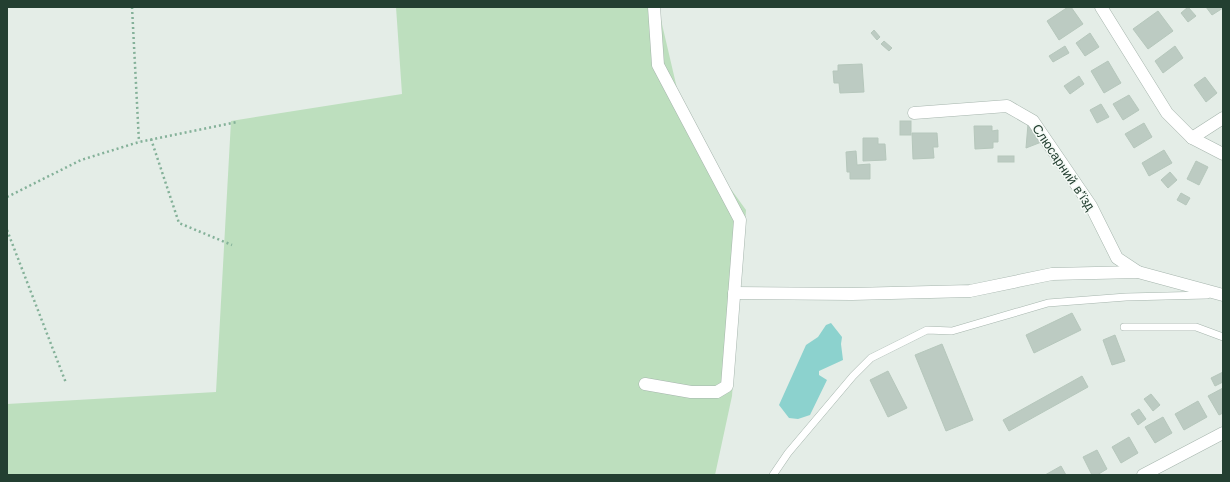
<svg xmlns="http://www.w3.org/2000/svg" width="1230" height="482" viewBox="0 0 1230 482" font-family="'Work Sans',sans-serif">
<style>
.green{fill:#bddfbe}
.water{fill:#8cd2ce}
.building{fill:#bccbc2;stroke:#b6c7bc}
.lines{fill:none;stroke-linecap:round;stroke-linejoin:round}
.service-casing{stroke:#a6b5ad;stroke-width:8}
.minor-casing{stroke:#a6b5ad;stroke-width:13}
.path{stroke:#84b199;stroke-width:2.5;stroke-dasharray:2 3;stroke-linecap:butt}
.service{stroke:#fff;stroke-width:7}
.minor{stroke:#fff;stroke-width:12}
.labels{text-anchor:middle;stroke-width:3;stroke-linejoin:round;paint-order:stroke}
.street-label{font-size:13px;fill:#233f31;stroke:#f5faf6}
</style>
<rect width="100%" height="100%" fill="#e4ede7"/>
<path class="green" d="M396,7H658L686,127L746,210L732,396L715,475H7V404L216,392L231,121L402,94Z"/>
<path class="water" d="M831,323L842,337L841,344L843,360L819,371V375L827,380L810,415L798,419L789,418L779,405L806,345L818,337L826,325Z"/>
<g class="building">
<path d="M1068,7H1071L1083,24L1059,40L1047,21Z"/>
<path d="M1188,7L1196,16L1188,22L1181,13Z"/>
<path d="M1206,7H1223V8L1212,15Z"/>
<path d="M1158,11L1173,31L1148,49L1133,29Z"/>
<path d="M874,30L880,37L877,40L871,33Z"/>
<path d="M1090,33L1099,47L1085,56L1076,43Z"/>
<path d="M884,41L892,48L889,51L881,44Z"/>
<path d="M1065,46L1069,53L1053,62L1049,56Z"/>
<path d="M1175,46L1183,58L1163,73L1155,61Z"/>
<path d="M1108,61L1121,83L1104,93L1091,71Z"/>
<path d="M862,64L864,92L840,93L839,83H834L833,71H838V65Z"/>
<path d="M1079,76L1084,84L1070,94L1064,86Z"/>
<path d="M1205,77L1217,93L1206,102L1194,85Z"/>
<path d="M1129,95L1139,110L1123,120L1113,104Z"/>
<path d="M1101,104L1109,117L1097,123L1090,110Z"/>
<rect x="900" y="121" width="11" height="14"/>
<path d="M1144,123L1152,137L1134,148L1125,134Z"/>
<path d="M1028,124L1044,141L1026,148Z"/>
<path d="M974,126H992V131L998,130V142H993V148L975,149Z"/>
<path d="M912,133H937L938,147H933L934,158L913,159Z"/>
<path d="M863,138H878V144H885L886,160L863,161Z"/>
<path d="M1164,150L1172,163L1149,176L1142,163Z"/>
<path d="M856,151L857,165L870,164V179H850V172H847L846,152Z"/>
<rect x="998" y="156" width="16" height="6"/>
<path d="M1196,161L1208,167L1199,185L1187,179Z"/>
<path d="M1170,172L1177,180L1168,188L1161,180Z"/>
<path d="M1181,193L1190,198L1186,205L1177,200Z"/>
<path d="M1072,313L1081,330L1034,353L1026,335Z"/>
<path d="M1115,335L1125,361L1112,365L1103,340Z"/>
<path d="M942,344L973,420L946,431L915,355Z"/>
<path d="M888,371L907,408L888,417L870,380Z"/>
<path d="M1223,372V382L1215,386L1211,378Z"/>
<path d="M1082,376L1088,387L1009,431L1003,420Z"/>
<path d="M1223,388V413L1219,415L1208,396Z"/>
<path d="M1151,394L1160,405L1153,411L1144,399Z"/>
<path d="M1198,401L1207,417L1184,430L1175,414Z"/>
<path d="M1139,409L1146,419L1138,425L1131,414Z"/>
<path d="M1163,417L1172,433L1155,443L1145,427Z"/>
<path d="M1129,437L1138,453L1121,463L1112,447Z"/>
<path d="M1097,450L1107,469L1097,475H1092L1083,457Z"/>
<path d="M1061,466L1066,475H1045Z"/>
</g>
<g class="lines">
<g class="service-casing">
<g id="service">
<path d="M1124,327H1196L1223,337"/>
<path d="M773,475L788,453L853,376L871,358L927,330L952,331L1048,303L1126,297L1207,295"/>
</g>
</g>
<g class="minor-casing">
<g id="minor">
<path d="M1101,7L1167,113L1192,138L1223,154"/>
<path d="M914,113L1007,106L1033,121L1091,206L1117,258L1138,272"/>
<path d="M1192,138L1223,118"/>
<path d="M734,293L852,294L970,291L1052,274L1138,272L1223,295"/>
<path d="M645,384L691,392H717L727,386L740,220L658,65L654,7"/>
<path d="M1143,475L1223,433"/>
</g>
</g>
<g class="path">
<path d="M132,7L139,142"/>
<path d="M151,139L179,223L232,245"/>
<path d="M7,197L81,160L139,142L237,122"/>
<path d="M7,230L66,383"/>
</g>
<use href="#service" class="service"/>
<use href="#minor" class="minor"/>
</g>
<g class="labels">
<g class="street-label">
<text transform="translate(1064 167) rotate(56)" y="5">Слюсарний в’їзд</text>
</g>
</g>
<rect width="1230" height="482" fill="none" stroke="#233f31" stroke-width="16"/>
</svg>
